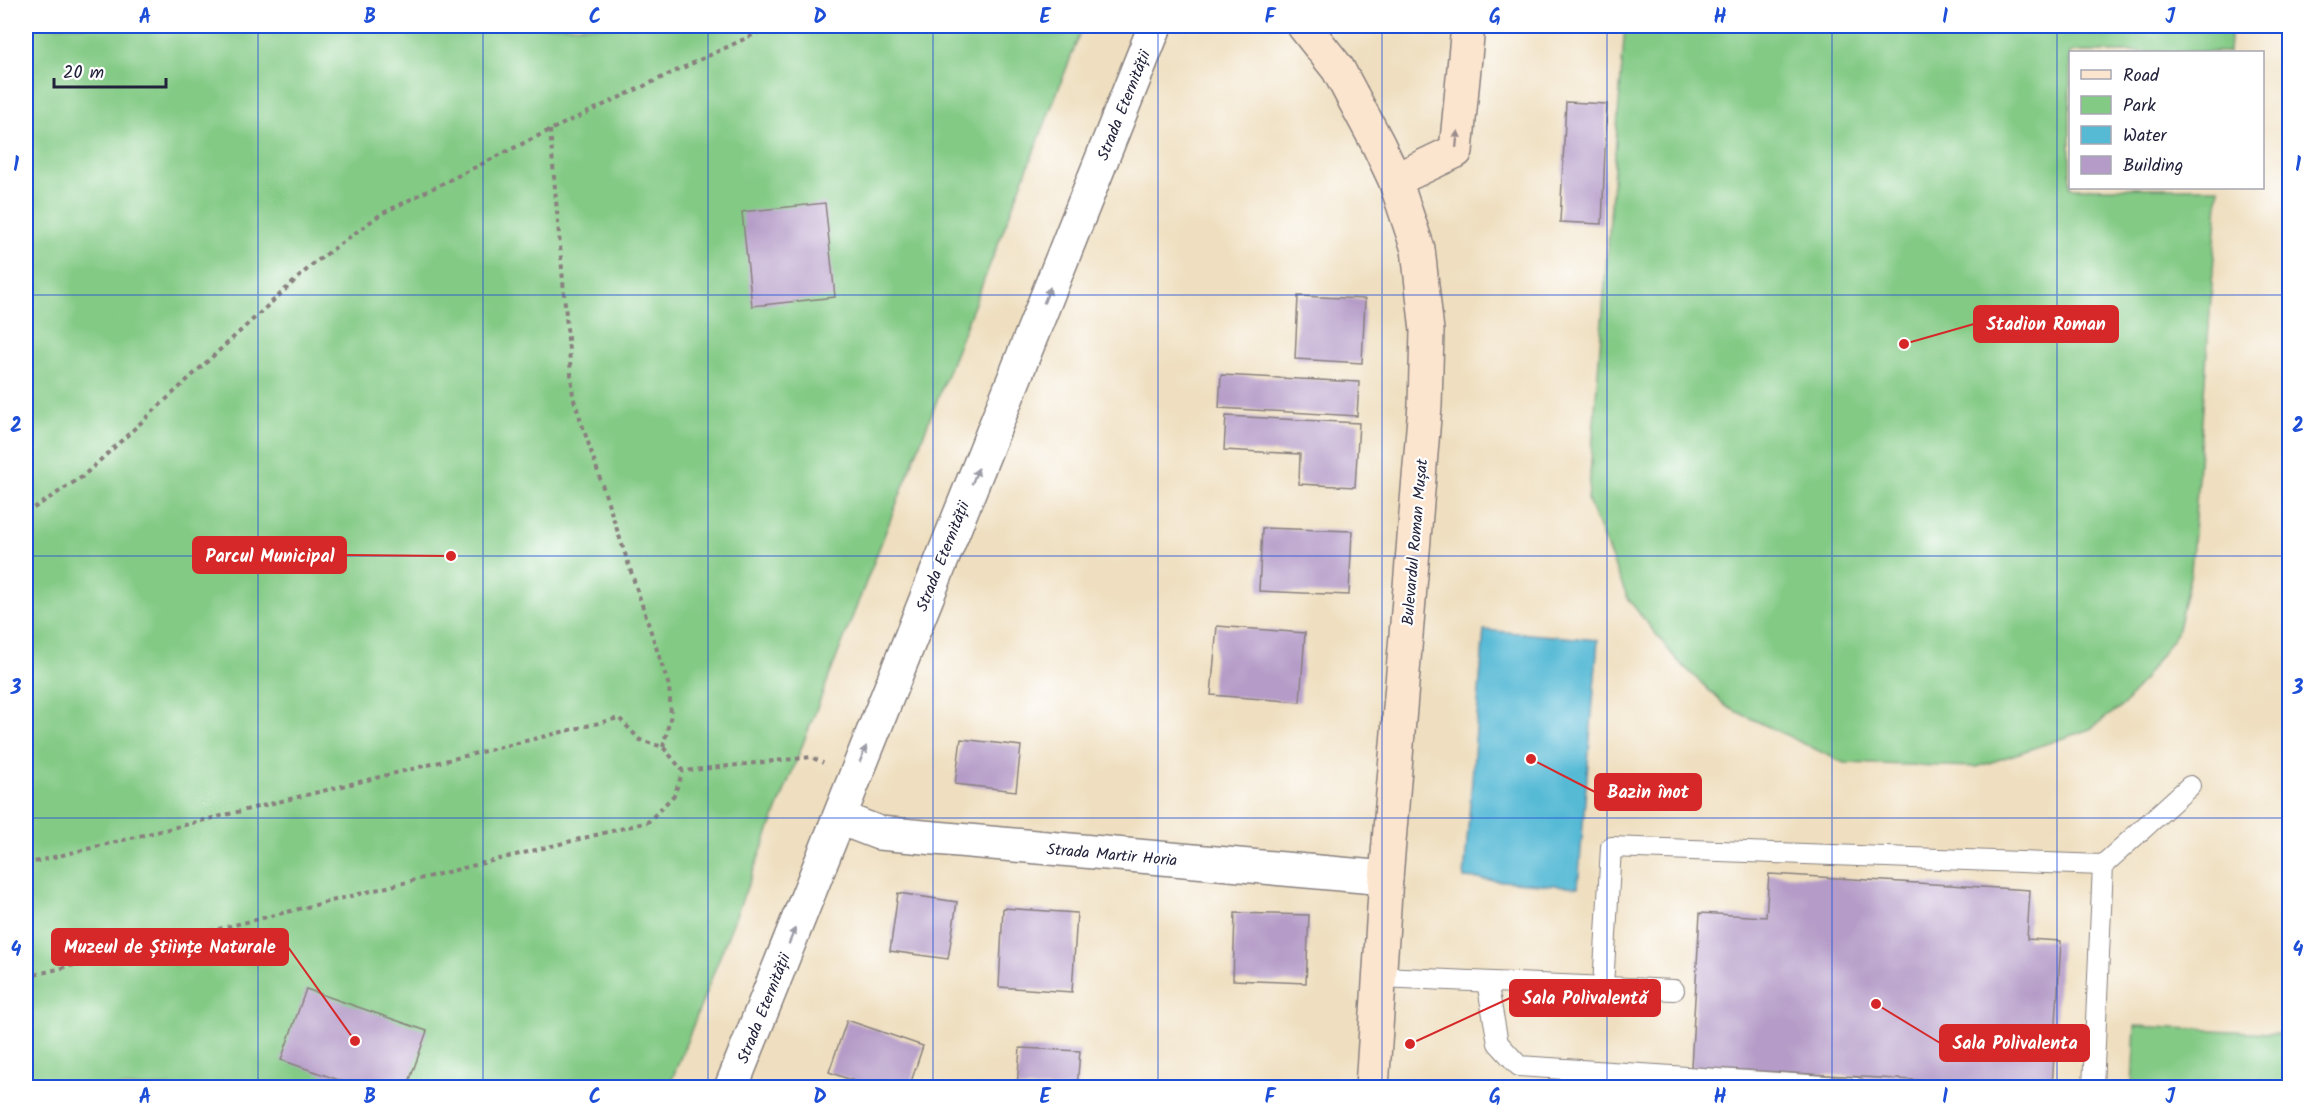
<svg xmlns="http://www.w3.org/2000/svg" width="2315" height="1113" viewBox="0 0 2315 1113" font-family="Kalam,sans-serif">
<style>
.green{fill:#83ca85;stroke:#527660;stroke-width:1.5}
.water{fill:#56bad5;stroke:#3c6e88;stroke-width:1.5}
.building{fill:#b59cc8}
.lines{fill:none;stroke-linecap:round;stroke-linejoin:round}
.lane-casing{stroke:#88807e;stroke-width:22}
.street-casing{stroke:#88807e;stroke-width:36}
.secondary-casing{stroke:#88807e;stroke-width:36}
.path{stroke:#88807e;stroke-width:4;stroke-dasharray:4.5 4.5;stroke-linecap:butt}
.lane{stroke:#fff;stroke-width:20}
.street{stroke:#fff;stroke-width:33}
.secondary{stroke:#fce5cf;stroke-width:33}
.oneway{fill:#9a8d8c}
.oneway2{fill:#9c9ca7}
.grid{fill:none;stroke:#1d4ed8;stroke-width:1.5;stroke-opacity:0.55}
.labels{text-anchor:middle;stroke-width:4.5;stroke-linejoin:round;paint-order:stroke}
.street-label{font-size:16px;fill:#22223b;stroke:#fff}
.leader{fill:none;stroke:#d62828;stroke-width:2}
.callout-dot{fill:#d62828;stroke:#fff;stroke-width:2}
.callout{fill:#d62828;stroke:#d62828;stroke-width:2}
.callout-label{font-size:18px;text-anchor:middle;font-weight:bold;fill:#fff}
.neatline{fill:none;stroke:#1d4ed8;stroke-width:2}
.grid-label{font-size:20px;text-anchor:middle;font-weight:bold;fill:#1d4ed8}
</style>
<rect width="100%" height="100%" fill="#fff"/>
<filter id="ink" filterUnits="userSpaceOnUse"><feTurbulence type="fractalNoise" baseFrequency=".0167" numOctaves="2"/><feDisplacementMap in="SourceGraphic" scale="12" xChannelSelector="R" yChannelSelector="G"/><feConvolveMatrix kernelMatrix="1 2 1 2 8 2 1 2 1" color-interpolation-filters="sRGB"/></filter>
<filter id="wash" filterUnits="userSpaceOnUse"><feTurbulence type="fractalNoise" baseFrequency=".008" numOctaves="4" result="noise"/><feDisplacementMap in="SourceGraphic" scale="24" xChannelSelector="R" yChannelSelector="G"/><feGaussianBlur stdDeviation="1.35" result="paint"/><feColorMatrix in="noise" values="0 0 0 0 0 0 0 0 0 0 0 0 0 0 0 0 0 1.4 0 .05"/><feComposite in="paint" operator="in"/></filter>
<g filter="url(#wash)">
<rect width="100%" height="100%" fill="#efdfc0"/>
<g class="green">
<path d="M26,26H1083L669,1087H26Z"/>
<path d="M1625,26H2231L2229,52H2070V188H2219L2191,572L2177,633L2126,703L2090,729L1977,767L1844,763L1727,707L1676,659L1628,599L1588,501Z"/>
<path d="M2135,1026L2289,1034V1087H2132Z"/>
</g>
<path class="water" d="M1484,630L1598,640L1578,887L1464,878Z"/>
<g id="blocks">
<g class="building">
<path d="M1566,102L1607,104L1602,224L1560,222Z"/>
<path d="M825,203L835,297L752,306L742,212Z"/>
<path d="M1298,296L1365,299L1362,363L1295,359Z"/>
<path d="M1221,375L1359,382L1357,416L1219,408Z"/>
<path d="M1226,416L1359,423L1355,487L1299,484L1300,454L1224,450Z"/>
<path d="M1262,528L1352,531L1349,595L1259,591Z"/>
<path d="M1217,626L1305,633L1300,702L1211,695Z"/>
<path d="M2287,730H2290V799H2285Z"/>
<path d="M961,739L1021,746L1016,791L955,784Z"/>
<path d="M1769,874L2030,890L2027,939L2061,941L2052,1088L1691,1067L1700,913L1766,917Z"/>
<path d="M898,893L957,902L948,959L890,951Z"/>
<path d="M1003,908L1077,913L1072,992L999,987Z"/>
<path d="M1235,913L1309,915L1306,983L1233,980Z"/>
<path d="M306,989L427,1031L407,1088H362L281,1060Z"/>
<path d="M847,1020L923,1046L909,1088H873L829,1072Z"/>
<path d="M1020,1048L1080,1051L1077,1088H1017Z"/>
</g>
</g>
</g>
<g filter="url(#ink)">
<use href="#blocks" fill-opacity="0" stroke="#88807e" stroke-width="1.5"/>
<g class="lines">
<g class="lane-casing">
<g id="lane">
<path d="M2103,865L2190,786"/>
<path d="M1381,977L1674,990"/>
<path d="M1487,982L1498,1043L1519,1066L1856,1088"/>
<path d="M1603,987L1611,847L2103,865L2093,1088"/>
</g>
</g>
<g class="street-casing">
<g id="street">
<path d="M840,818L879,833L1386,878"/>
<path d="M731,1088L1155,26"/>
</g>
</g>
<g class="secondary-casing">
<g id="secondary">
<path d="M1304,26L1338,69L1378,144L1395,180L1418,249L1427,331L1425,405L1386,878L1372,1088"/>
<path d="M1395,180L1456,151L1468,26"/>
</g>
</g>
<g class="path">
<path d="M550,130L573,397L669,686L671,715L663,747"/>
<path d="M26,513L82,477L313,264L381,214L550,130L772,26"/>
<path d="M26,864L619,718L640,740L663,747L683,771L811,757L823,763"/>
<path d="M26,977L648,822L674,795L683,772"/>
</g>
<use href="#lane" class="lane"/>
<use href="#street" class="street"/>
<use href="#secondary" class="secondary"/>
</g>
<defs><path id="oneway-solid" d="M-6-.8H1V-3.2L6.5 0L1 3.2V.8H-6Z" transform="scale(1.5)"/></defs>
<use class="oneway" href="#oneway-solid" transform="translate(1457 139) rotate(-84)"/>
<g class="oneway2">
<use href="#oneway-solid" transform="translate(1047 295) rotate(-68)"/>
<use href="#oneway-solid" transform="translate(975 476) rotate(-68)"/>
<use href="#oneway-solid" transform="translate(863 754) rotate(-68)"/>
<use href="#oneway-solid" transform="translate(792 936) rotate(-68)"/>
</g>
</g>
<path class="grid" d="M258,26V1088M483,26V1088M708,26V1088M933,26V1088M1158,26V1088M1382,26V1088M1607,26V1088M1832,26V1088M2057,26V1088M26,295H2290M26,556H2290M26,818H2290"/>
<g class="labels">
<g class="street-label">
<text transform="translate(1123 105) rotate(-68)" y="6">Strada Eternității</text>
<text transform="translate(1414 542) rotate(-85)" y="6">Bulevardul Roman Mușat</text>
<text transform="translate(942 556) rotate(-68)" y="6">Strada Eternității</text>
<text transform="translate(1112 854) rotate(5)" y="6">Strada Martir Horia</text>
<text transform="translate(763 1008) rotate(-68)" y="6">Strada Eternității</text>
</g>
</g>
<path class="leader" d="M1904 344L1974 324M451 556L346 555M1531 759L1595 792M355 1041L288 947M1410 1044L1510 998M1876 1004L1940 1043"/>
<g class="callout-dot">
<circle cx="1904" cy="344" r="6"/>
<circle cx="451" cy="556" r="6"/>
<circle cx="1531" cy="759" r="6"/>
<circle cx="355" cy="1041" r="6"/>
<circle cx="1410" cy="1044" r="6"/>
<circle cx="1876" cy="1004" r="6"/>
</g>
<g class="callout">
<rect x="1974" y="306" width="144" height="36" rx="6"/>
<rect x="193" y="537" width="153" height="36" rx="6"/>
<rect x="1595" y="774" width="106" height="36" rx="6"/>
<rect x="52" y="929" width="236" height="36" rx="6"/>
<rect x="1510" y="980" width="150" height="36" rx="6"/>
<rect x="1940" y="1025" width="149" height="36" rx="6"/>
</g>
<g class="callout-label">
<text x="2046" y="330">Stadion Roman</text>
<text x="270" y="562">Parcul Municipal</text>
<text x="1648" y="798">Bazin înot</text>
<text x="170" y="953">Muzeul de Științe Naturale</text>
<text x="1585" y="1004">Sala Polivalentă</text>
<text x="2015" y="1049">Sala Polivalenta</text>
</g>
<rect width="2315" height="1113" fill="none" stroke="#fff" stroke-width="66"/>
<rect x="2069" y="51" width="195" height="138" fill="#ffffff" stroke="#a7a7b1" stroke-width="1.5"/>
<rect x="2081" y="70" width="30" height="9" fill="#fce5cf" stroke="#a7a7b1" stroke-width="1.5"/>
<text x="2123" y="81" font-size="18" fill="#22223b">Road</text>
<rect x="2081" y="96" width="30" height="18" fill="#83ca85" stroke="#a7a7b1" stroke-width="1.5"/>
<text x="2123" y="111" font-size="18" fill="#22223b">Park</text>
<rect x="2081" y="126" width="30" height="18" fill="#56bad5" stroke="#a7a7b1" stroke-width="1.5"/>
<text x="2123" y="141" font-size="18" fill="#22223b">Water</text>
<rect x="2081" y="156" width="30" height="18" fill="#b59cc8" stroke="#a7a7b1" stroke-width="1.5"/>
<text x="2123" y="171" font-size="18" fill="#22223b">Building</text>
<path d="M54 78v9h112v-9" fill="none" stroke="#22223b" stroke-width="3"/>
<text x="63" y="78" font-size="18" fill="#22223b" stroke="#ffffff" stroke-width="4.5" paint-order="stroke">20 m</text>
<rect x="33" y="33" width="2249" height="1047" class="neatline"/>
<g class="grid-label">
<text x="145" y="23">A</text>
<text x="370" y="23">B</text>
<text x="595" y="23">C</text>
<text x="820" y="23">D</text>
<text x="1045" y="23">E</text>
<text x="1270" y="23">F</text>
<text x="1495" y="23">G</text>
<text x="1720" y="23">H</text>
<text x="1945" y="23">I</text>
<text x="2170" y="23">J</text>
<text x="16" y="171">1</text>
<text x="2298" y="171">1</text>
<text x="16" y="432">2</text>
<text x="2298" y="432">2</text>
<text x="16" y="694">3</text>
<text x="2298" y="694">3</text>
<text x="16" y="956">4</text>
<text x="2298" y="956">4</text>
<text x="145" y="1103">A</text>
<text x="370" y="1103">B</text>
<text x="595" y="1103">C</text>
<text x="820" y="1103">D</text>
<text x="1045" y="1103">E</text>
<text x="1270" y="1103">F</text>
<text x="1495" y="1103">G</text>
<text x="1720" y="1103">H</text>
<text x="1945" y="1103">I</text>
<text x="2170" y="1103">J</text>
</g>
</svg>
